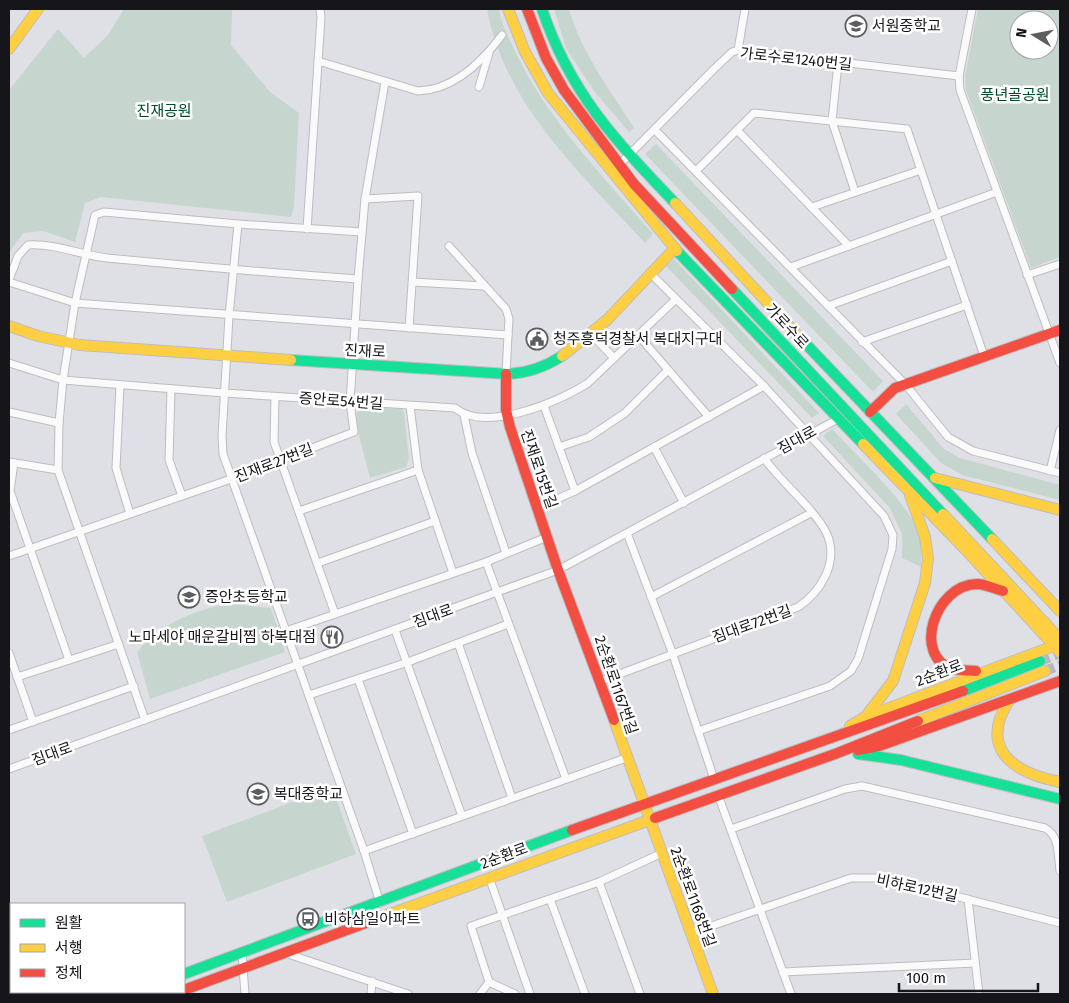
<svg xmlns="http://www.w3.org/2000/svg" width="1069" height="1003" viewBox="0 0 1069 1003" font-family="'Fira Sans','Noto Sans KR',sans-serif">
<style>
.green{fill:#c6d6ce;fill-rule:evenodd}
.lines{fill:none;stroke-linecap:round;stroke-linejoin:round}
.secondary-tunnel{stroke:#b7b8bc;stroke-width:10;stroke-dasharray:10 5;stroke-linecap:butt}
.street-casing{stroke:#bdbdc1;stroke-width:9}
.fast-casing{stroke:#bdbdc1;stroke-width:12}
.slow-casing{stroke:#bdbdc1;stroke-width:12}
.jam-casing{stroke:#bdbdc1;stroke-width:12}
.street{stroke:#fafafb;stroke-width:7}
.fast{stroke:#16e098;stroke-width:10}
.slow{stroke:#ffcf43;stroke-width:10}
.jam{stroke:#f24e42;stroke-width:10}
.labels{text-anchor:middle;stroke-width:5;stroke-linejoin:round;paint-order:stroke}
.poi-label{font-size:15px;fill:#16161a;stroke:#fff;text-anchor:start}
.street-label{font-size:15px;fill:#16161a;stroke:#fff}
.park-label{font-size:15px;fill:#004a2a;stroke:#fff}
</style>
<rect width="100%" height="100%" fill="#dfe0e5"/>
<g class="green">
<path d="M124,9H232L231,45L270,92L299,113L294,207L291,217L101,197L85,203L75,242L43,231L23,233L9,253V90L58,29L84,58L108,35Z"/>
<path d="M487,9H499C501,24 509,37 515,51C548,121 603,176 653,234L645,243C582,175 504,104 487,9Z"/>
<path d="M554,9H569C581,52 610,90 634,128L629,132L594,91L566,48Z"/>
<path d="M978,9H1060V257L1031,268L966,90L965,76ZM1019,20H1049V50H1019Z"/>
<path d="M656,144L883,381L873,392L645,154Z"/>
<path d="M674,259L819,413L812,418L666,266Z"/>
<path d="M906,404L944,449L960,458L1060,485V500L962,475L941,463L896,414Z"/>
<path d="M362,407L402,409L404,413L409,459L406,467L370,478L359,435L356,414Z"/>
<path d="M832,429C854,453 906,501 917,529C922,541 921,554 921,567L902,558V534L890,508L823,436Z"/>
<path d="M228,604L271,608L285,652L150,699L137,652C158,625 194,610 228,604Z"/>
<path d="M332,787L356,854L227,902L202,836Z"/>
</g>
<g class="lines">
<g class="secondary-tunnel">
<path d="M1040,661L1060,653"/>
<path d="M1045,671L1060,665"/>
</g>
<g class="street-casing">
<g id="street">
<path d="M972,9L959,76L960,90L1060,363"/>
<path d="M738,50L745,9"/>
<path d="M318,61L418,91C453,90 482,62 502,35"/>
<path d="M838,63L832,121L855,192"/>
<path d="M479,87L489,53"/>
<path d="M655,130L905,384L948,437L973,451L1060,473"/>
<path d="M737,130L849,246"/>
<path d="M619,165L714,69L732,52L738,50L959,76"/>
<path d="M697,170L754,113L907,129L984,356"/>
<path d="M365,199L418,196L409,328"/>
<path d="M812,207L921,170"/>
<path d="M238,224L229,316L222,436L223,454L364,851L380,903"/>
<path d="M307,229L321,17L320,9"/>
<path d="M449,246L506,309L509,319L508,335"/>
<path d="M791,267L997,192"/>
<path d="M650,273L764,386L884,516L893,535L892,549L858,659L851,671L830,686L698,731"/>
<path d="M1027,275L1060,264"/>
<path d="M9,280L18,256L28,245C54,243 81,255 107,258C191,266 274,273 358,279"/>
<path d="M9,282L75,303L508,335L506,374"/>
<path d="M413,282L483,286"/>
<path d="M828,306L952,261"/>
<path d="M591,334L614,358"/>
<path d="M638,335L709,417"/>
<path d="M862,342L967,305"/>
<path d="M9,363L63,380L224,393L455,408C485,433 559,402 588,383L676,299"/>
<path d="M120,385L116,468L130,514"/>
<path d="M171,389L169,460L182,496"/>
<path d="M275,397L274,442L335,614"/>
<path d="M410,406L418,470L453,573"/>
<path d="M544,406L575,491"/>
<path d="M9,412L59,423"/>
<path d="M464,415L472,453L506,553"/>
<path d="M559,447L589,437L625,413L668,370"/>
<path d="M654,447L684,503"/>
<path d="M9,462L58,470"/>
<path d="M14,463L10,491L69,660"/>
<path d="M1050,471L1060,430"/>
<path d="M537,508L575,491L764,386"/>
<path d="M299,511L418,470"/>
<path d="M627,533L672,652L714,779"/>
<path d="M9,556L231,479L354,432L350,402L358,279L365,199L385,82"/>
<path d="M486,562L566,779"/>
<path d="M318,563L435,521"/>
<path d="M651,597L811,513"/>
<path d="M395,630L462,816"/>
<path d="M286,631L486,562L547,537"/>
<path d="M458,643L512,798"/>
<path d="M9,653L33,722"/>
<path d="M17,677L119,644"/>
<path d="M358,679L413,834"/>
<path d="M601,681L798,607C821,592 840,561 826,532C815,510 780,481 764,458"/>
<path d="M309,695L408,662L508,624"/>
<path d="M145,720L58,470L59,423L63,380L75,303L95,215L104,212L238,224L362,232"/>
<path d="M9,730L134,686"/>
<path d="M9,769L558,570L838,419"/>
<path d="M718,795L791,994"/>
<path d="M731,829L845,789L862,786L1045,828C1060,836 1058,856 1060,871"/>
<path d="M364,851L626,758"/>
<path d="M489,877L530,994"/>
<path d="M599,882L640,994"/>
<path d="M550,899L585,994"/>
<path d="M968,899L979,994"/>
<path d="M691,933L851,878H885L1060,923"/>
<path d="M242,953L245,994"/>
<path d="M285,953L408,994"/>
<path d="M783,972L975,963"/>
<path d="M489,982L515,994"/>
<path d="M371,994L372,981"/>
<path d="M480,994L489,982L471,926L599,882L662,853"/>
</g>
</g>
<g class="fast-casing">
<g id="fast">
<path d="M542,9C570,93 615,140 675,203"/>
<path d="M677,251L863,444"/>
<path d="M732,289L943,514"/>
<path d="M803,341L992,539"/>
<path d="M291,360L508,374C529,373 545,367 562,356"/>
<path d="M963,691L1040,661"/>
<path d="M858,754L901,760L1060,799"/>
<path d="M184,974L572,830"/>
</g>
</g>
<g class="slow-casing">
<g id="slow">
<path d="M508,9L525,52L548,93L677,251"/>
<path d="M9,49L38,9"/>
<path d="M675,203L803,341"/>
<path d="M9,326L38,336L80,345L291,360"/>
<path d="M562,356L607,320L675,248"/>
<path d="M863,444L965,549L1060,652"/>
<path d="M935,478L1060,510"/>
<path d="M943,514L1060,639"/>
<path d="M992,539L1060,611"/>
<path d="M1010,699C977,749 1014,773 1060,782"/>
<path d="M866,716L893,681L925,583L928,558L925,537L910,495"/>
<path d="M614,720L713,994"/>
<path d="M918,721L1045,671"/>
<path d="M850,726L865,717L1059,644"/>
<path d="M382,917L655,818"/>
<path d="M126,994L133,992"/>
</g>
</g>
<g class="jam-casing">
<g id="jam">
<path d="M527,9L546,58L564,90L634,184L732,289"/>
<path d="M506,374V410L510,427L558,570L614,720"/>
<path d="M870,412L895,388L1060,330"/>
<path d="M976,671C969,670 960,671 953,669C912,657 934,585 977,584C985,584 995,589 1003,591"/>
<path d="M858,750L879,746L1060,681"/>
<path d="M655,818L835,754L918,721"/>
<path d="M572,830L963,691"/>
<path d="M184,990L382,917"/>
<path d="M171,994L178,992"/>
</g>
</g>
<use href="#street" class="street"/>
<use href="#fast" class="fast"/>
<use href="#slow" class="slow"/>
<use href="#jam" class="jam"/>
</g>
<defs>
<g id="school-ring" transform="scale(1.125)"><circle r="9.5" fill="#fff" stroke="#5c5d61" stroke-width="1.5"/><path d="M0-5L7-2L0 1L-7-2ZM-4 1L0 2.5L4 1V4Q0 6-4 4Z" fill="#5c5d61"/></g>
<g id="civic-ring" transform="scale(1.125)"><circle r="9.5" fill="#fff" stroke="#5c5d61" stroke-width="1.5"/><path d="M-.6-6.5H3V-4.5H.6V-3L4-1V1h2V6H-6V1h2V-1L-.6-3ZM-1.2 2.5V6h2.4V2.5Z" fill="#5c5d61"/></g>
<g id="restaurant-ring" transform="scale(1.125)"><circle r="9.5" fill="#fff" stroke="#5c5d61" stroke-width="1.5"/><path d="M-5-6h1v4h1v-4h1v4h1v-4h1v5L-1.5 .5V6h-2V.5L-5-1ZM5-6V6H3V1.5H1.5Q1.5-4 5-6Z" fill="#5c5d61"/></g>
<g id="bus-ring" transform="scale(1.125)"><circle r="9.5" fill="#fff" stroke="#5c5d61" stroke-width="1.5"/><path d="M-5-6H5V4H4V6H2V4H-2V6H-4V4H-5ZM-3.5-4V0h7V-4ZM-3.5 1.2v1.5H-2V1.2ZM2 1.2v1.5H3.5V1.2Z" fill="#5c5d61"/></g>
</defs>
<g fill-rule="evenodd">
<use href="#school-ring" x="856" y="26"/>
<use href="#civic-ring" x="537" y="339"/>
<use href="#school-ring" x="189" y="597"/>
<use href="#restaurant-ring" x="332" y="637"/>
<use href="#school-ring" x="258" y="794"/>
<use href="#bus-ring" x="308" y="919"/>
</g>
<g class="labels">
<g class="poi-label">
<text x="872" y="31">서원중학교</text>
<text x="553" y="344">청주흥덕경찰서 복대지구대</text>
<text x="205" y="602">증안초등학교</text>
<text x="316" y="642" text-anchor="end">노마세야 매운갈비찜 하복대점</text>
<text x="274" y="799">복대중학교</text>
<text x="324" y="924">비하삼일아파트</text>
</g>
<g class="street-label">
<text transform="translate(796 59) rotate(6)" y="5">가로수로1240번길</text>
<text transform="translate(787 326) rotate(47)" y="5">가로수로</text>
<text transform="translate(365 351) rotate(3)" y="5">진재로</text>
<text transform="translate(341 401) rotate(4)" y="5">증안로54번길</text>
<text transform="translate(797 440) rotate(-29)" y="5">짐대로</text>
<text transform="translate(274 463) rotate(-21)" y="5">진재로27번길</text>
<text transform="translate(539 469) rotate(71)" y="5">진재로15번길</text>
<text transform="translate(433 616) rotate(-20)" y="5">짐대로</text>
<text transform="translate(752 624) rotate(-20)" y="5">짐대로72번길</text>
<text transform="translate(939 673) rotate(-21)" y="5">2순환로</text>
<text transform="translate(616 685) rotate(71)" y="5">2순환로1167번길</text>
<text transform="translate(52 754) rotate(-20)" y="5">짐대로</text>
<text transform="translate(504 856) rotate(-20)" y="5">2순환로</text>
<text transform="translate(917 888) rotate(12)" y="5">비하로12번길</text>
<text transform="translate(693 897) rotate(70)" y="5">2순환로1168번길</text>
</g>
<g class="park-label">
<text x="1015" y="100">풍년골공원</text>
<text x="164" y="116">진재공원</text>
</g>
</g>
<rect width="1069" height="1003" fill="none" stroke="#16161a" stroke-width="20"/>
<rect x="10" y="903" width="175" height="90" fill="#ffffff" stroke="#a2a2a3"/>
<rect x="20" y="919" width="25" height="8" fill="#16e098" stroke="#a2a2a3"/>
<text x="55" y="928" font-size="15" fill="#16161a">원활</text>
<rect x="20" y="944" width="25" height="8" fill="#ffcf43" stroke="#a2a2a3"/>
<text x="55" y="953" font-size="15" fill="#16161a">서행</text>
<rect x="20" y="969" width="25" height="8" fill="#f24e42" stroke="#a2a2a3"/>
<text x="55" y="978" font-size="15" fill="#16161a">정체</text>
<g transform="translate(1034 35) rotate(280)"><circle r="24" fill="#ffffff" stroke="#a2a2a3"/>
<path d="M0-4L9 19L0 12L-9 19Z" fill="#5c5d61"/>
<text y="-8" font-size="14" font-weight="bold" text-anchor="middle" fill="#16161a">N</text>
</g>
<path d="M899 983v8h139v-8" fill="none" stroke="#16161a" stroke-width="2.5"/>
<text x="906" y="983" font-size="15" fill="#16161a" stroke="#ffffff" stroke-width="4" paint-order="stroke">100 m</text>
</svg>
